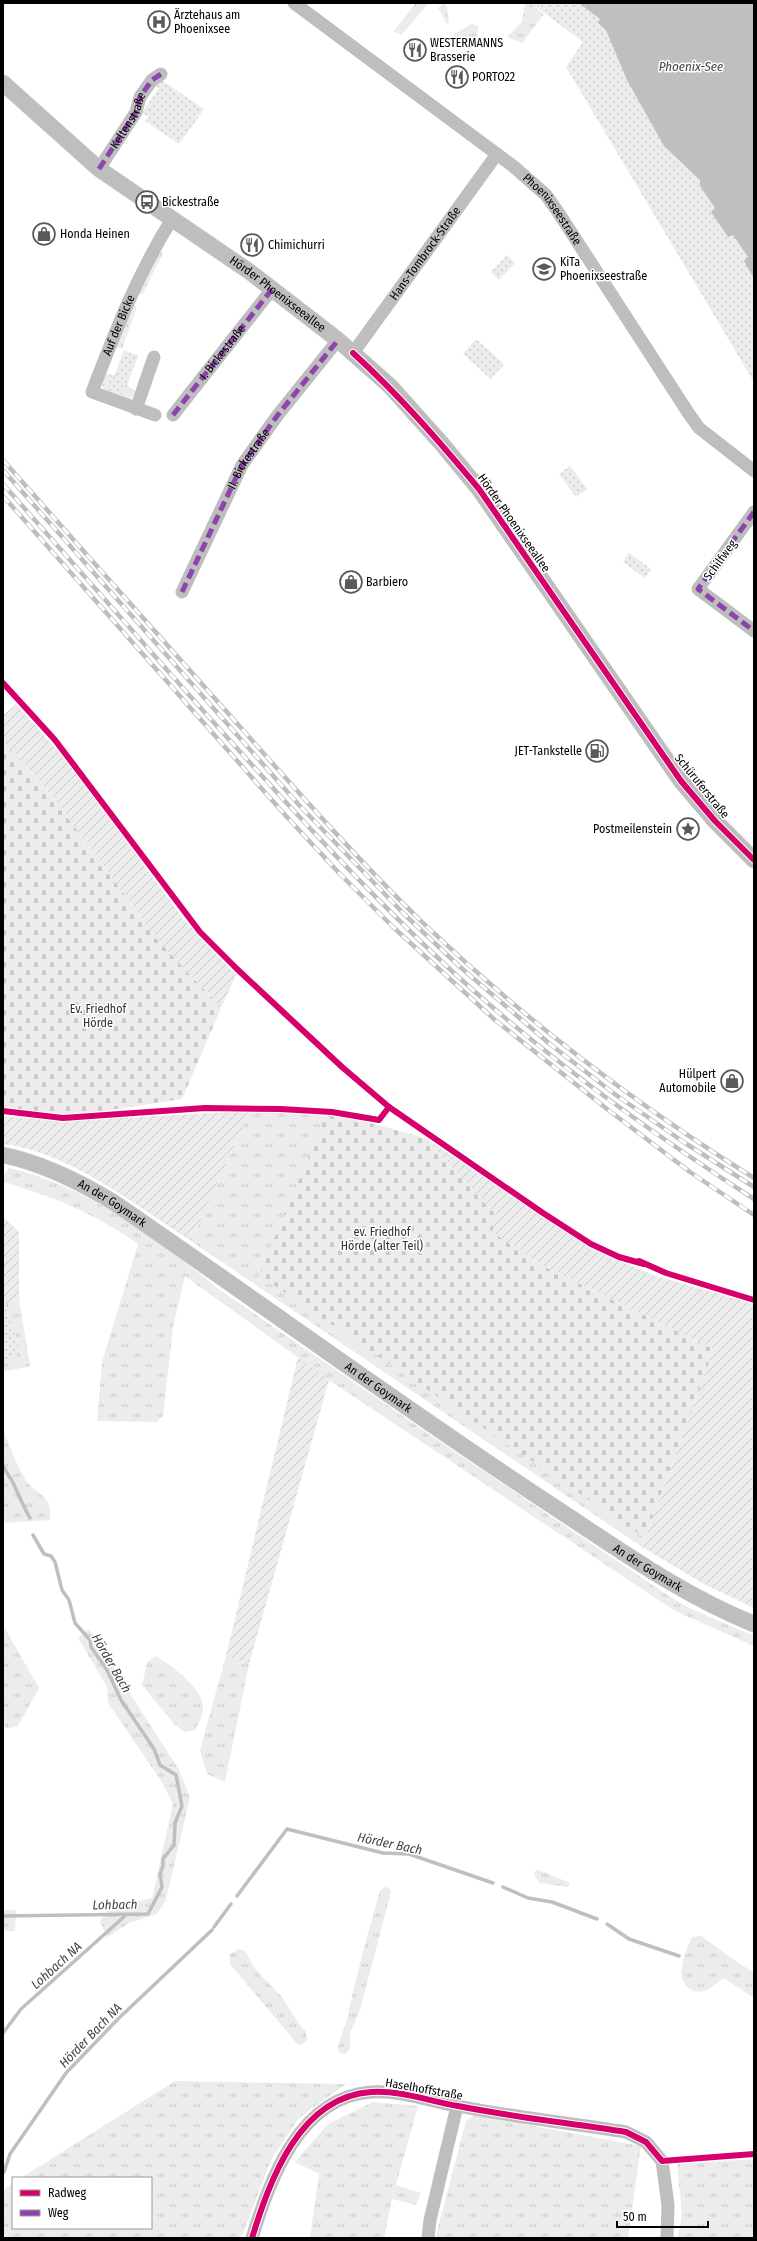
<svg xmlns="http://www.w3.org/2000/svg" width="757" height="2241" viewBox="0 0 757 2241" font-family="'Fira Sans Condensed',sans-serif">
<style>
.grass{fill:url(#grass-tufts)}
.cemetery{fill:url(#cemetery-stones)}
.park{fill:url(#park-dots)}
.garden{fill:url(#garden-furrows)}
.water{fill:#bfbfbf}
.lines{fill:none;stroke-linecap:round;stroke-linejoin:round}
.stream{stroke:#bfbfbf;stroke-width:3.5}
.major-casing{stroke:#dbdbdb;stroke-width:17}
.minor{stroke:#bebebe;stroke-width:13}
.major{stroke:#bebebe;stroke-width:16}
.rail-casing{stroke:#bebebe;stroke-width:4.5}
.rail{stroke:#fff;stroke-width:3;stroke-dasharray:9;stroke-linecap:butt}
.quiet{stroke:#8e44ad;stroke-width:5;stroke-dasharray:10 5;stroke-linecap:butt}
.cycleway-casing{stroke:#fff;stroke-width:8}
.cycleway{stroke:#d6006c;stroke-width:6}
.labels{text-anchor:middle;stroke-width:3;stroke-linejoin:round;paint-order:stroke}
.poi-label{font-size:12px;fill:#000;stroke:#fff;text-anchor:start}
.street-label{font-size:12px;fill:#000;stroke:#fff}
.park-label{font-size:12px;fill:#333;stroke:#fff}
.water-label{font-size:13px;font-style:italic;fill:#444;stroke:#fff}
</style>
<defs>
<pattern id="grass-tufts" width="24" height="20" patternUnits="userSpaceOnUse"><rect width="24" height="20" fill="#ececec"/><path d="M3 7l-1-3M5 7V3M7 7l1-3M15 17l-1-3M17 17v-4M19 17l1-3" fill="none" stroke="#c9c9c9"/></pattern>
<pattern id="cemetery-stones" width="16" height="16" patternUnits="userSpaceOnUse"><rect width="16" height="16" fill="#ececec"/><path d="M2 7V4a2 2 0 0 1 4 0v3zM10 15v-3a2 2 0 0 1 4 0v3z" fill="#c9c9c9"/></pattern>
<pattern id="park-dots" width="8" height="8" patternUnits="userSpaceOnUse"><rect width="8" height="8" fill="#ececec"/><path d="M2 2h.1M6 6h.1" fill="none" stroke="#c9c9c9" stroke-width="1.8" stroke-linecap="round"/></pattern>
<pattern id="garden-furrows" width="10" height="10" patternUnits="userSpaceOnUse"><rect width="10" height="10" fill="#ececec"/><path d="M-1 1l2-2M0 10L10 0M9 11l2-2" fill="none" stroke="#c9c9c9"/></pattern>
</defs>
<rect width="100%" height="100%" fill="#fff"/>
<g class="grass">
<path d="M416,3H429L402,34L393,32Z"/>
<path d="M444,3L447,6L449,23L447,24L438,8Z"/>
<path d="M525,3H530L544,14L522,43L507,37L522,22Z"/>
<path d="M471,24L478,26L477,46L454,38L453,35Z"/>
<path d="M158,250L163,253L142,295L137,292Z"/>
<path d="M132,304L137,307L122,349L115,347Z"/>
<path d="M124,350L138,356L127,386L135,390L132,398L129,400L113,396L115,378L105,391L101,383L104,372L114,376Z"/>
<path d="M250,1111L326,1115L260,1275L645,1538L642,1547L191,1241Z"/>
<path d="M9,1168C83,1184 160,1240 217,1288L445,1445L672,1598L689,1608L754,1636V1646L675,1611L329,1380L185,1276L173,1327L163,1416L157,1422L97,1421L102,1362L138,1244C96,1214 52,1196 3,1182V1176Z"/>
<path d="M19,1298L30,1366L3,1372V1361L21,1354L5,1305Z"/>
<path d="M3,1430C10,1446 16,1464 25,1479C37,1497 53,1493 50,1520L3,1523Z"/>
<path d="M3,1625L39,1688L18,1726L5,1729L3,1705Z"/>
<path d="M89,1629L179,1770L190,1797L166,1900L157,1914L129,1923L107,1937L100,1921L109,1909L152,1898L173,1804L162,1782L108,1703L107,1687L78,1638Z"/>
<path d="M155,1656C171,1665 205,1689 203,1710C203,1716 198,1724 195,1730L185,1732L175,1725L142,1685L147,1663Z"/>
<path d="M226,1656L249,1664L225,1782L207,1774L200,1750Z"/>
<path d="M536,1869L568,1882L570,1885L568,1887L540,1883L534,1875Z"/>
<path d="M385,1887L389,1888L391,1892L360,2010L350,2033V2048L347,2053L342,2054L338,2051C337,2044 345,2027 347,2019C356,1976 368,1933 380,1891Z"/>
<path d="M3,1910H16L15,1931H3Z"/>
<path d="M701,1936L740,1964L754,1972V1998L724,1978C718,1981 713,1988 707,1990C702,1992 696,1992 692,1990C673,1982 685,1951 692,1937Z"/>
<path d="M239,1949L245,1951L256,1970L282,1997L299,2024L306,2032L307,2040L303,2044L298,2045L293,2039L230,1964V1954Z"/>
<path d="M175,2081L346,2084L299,2118L271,2160L241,2238H3V2190L13,2183V2228H151V2178H21Z"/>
<path d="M373,2102L418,2106L396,2185L421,2193L416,2205L392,2199L384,2238H310L319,2174L295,2162L328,2124Z"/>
<path d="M475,2115L641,2146L628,2238H438L436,2236L466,2121Z"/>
<path d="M754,2159V2238H678L682,2213L677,2164Z"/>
</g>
<g class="cemetery">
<path d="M3,741L46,788L157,939L221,1008L182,1099L71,1116L3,1107Z"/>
<path d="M326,1115L363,1121L425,1138L497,1216L493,1232L543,1266L714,1349L645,1538L259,1275Z"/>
</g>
<g class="park">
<path d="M531,3H754V382L566,67L583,42Z"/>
<path d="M160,79L204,109L179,144L145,121L148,117L142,113L159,88L156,86Z"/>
<path d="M507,255L515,263L499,280L491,272Z"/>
<path d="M476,339L504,364L491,379L463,354Z"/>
<path d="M125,352L136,356L121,397L105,391L111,377L115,378Z"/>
<path d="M570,466L587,489L576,497L559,474Z"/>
<path d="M629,553L651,569L645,578L623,562Z"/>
<path d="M5,1305L21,1354L3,1361V1306Z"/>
</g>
<g class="garden">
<path d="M16,704L71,766L184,920L236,975L221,1008L157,939L46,788L3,741V716Z"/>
<path d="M250,1111L191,1241C137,1206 67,1151 3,1144V1116L60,1121Z"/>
<path d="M425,1138L597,1251L653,1275L754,1304V1608L704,1584L642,1547L714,1349L543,1266L492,1232L497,1216Z"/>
<path d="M3,1217L19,1232V1298L3,1306Z"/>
<path d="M298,1357L329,1380L249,1664L226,1656Z"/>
</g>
<path class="water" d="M579,3H754V279L744,261L748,257L733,235L728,237L711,212L715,208L700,186V180L664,146L627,80L606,30L598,23L600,19Z"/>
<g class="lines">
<g class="stream">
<path d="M3,1465C6,1473 12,1479 15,1487C20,1498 24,1508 30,1518"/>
<path d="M503,1887L528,1898L552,1902L597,1919"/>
<path d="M237,1896L287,1829L383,1853L409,1854L493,1883"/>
<path d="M3,1916L148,1914L162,1887L160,1874L163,1866V1859L174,1845L175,1823L182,1806L176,1775L160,1765L154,1749L121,1700L107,1670L91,1647L90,1640L75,1623L69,1600L62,1590L55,1562L51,1556L44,1554L33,1535"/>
<path d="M607,1924L629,1939L679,1956"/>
<path d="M214,1927L231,1904"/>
<path d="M3,2033L21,2009L126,1915"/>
<path d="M4,2172L10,2154L66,2073L118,2019L212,1930"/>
</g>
<g class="major-casing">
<g id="major">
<path id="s6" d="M3,83L99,169L250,272L338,340L390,386L442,444L479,489L681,781L715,821L754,860"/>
<path id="s7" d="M3,1155C42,1163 80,1182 113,1202C258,1301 399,1405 545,1501C613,1545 679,1594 754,1624"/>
</g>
</g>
<g class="minor">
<path id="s1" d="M294,3L513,166L546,195L558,212L689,414L699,428L754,471"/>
<path d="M99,169L136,112L140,97L152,80L161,74"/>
<path id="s2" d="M353,353L497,154"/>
<path d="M136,409L154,357"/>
<path id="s3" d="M155,415L92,392C115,332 138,273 172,219"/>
<path id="s4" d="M173,415L273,288"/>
<path d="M754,512L698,589L754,631"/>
<path id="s5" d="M182,592L242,465L277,416L338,340"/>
<path d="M252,2238C270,2180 299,2097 371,2092C400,2090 429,2101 458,2106C513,2117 570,2123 626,2132L646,2142L662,2161L668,2205L667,2238"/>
<path d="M428,2238L430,2220L457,2106"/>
</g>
<use href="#major" class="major"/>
<g class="rail-casing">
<g id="rail">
<path d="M3,460C77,544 151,627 226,711C290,783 353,855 422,922C524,1019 635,1104 754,1178"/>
<path d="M3,470L299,805L405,915L459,966L551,1045L616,1095L685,1143L754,1187"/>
<path d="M3,484C65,555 128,625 190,696C275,791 360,886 453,972C546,1058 648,1131 754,1199"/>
<path d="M3,496L286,816L339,873L393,927L495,1020L607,1109L690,1172L754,1215"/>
</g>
</g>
<use href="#rail" class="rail"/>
<g class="quiet">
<path id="s8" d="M99,169L136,112L140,97L152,80L161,74"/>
<path d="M173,415L273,288"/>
<path d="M754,512L698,589L754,631"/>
<path d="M182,592L242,465L277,416L338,340"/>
</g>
<g class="cycleway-casing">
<g id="cycleway">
<path d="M353,353C399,395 439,441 479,489L681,781L715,821L754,860"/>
<path d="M3,683L55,740L200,932L237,969L342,1067L389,1107L543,1213L591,1244L619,1257L644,1264"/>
<path d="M3,1111L63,1118L205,1108L280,1109L332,1112L379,1120L389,1107"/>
<path d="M639,1261L666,1273L754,1300"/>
<path d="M252,2238C270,2180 299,2097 371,2092C400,2090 429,2101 458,2106C513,2117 570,2123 626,2132L646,2142L662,2161L754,2154"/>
</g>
</g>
<use href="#cycleway" class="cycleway"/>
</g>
<defs>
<g id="hospital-ring" transform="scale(1.15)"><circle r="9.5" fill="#fff" stroke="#595959" stroke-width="1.5"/><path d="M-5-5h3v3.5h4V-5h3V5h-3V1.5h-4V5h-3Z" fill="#595959"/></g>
<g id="restaurant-ring" transform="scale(1.15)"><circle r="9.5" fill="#fff" stroke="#595959" stroke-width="1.5"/><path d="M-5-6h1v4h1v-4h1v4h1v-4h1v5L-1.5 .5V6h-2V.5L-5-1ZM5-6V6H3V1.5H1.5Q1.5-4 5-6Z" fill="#595959"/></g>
<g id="bus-ring" transform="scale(1.15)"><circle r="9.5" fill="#fff" stroke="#595959" stroke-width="1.5"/><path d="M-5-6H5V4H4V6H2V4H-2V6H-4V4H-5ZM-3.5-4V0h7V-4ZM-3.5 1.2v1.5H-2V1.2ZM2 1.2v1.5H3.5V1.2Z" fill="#595959"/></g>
<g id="shop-ring" transform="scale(1.15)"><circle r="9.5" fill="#fff" stroke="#595959" stroke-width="1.5"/><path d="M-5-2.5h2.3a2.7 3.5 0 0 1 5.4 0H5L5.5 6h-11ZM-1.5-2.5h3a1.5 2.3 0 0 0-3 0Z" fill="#595959"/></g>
<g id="school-ring" transform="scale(1.15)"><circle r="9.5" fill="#fff" stroke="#595959" stroke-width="1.5"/><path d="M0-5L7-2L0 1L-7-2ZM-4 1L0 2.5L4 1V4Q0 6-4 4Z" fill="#595959"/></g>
<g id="fuel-ring" transform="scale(1.15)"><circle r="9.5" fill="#fff" stroke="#595959" stroke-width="1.5"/><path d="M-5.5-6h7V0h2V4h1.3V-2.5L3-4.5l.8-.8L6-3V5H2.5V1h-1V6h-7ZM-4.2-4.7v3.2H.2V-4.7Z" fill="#595959"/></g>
<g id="sight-ring" transform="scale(1.15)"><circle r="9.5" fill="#fff" stroke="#595959" stroke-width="1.5"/><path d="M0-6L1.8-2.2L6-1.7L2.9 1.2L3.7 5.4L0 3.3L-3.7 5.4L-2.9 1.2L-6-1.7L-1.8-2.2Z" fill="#595959"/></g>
</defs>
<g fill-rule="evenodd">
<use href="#hospital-ring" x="159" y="22"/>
<use href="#restaurant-ring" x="415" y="50"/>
<use href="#restaurant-ring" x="457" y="77"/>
<use href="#bus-ring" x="147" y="202"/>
<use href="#shop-ring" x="44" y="234"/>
<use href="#restaurant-ring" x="252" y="245"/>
<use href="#school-ring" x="544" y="269"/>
<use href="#shop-ring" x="351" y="582"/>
<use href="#fuel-ring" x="597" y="751"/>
<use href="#sight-ring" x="688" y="829"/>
<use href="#shop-ring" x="732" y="1081"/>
</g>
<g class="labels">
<g class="poi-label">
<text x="174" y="19">Ärztehaus am<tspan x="174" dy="14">Phoenixsee</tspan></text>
<text x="430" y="47">WESTERMANNS<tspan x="430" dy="14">Brasserie</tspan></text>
<text x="472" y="81">PORTO22</text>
<text x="162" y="206">Bickestraße</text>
<text x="60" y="238">Honda Heinen</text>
<text x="268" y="249">Chimichurri</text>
<text x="560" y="266">KiTa<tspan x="560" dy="14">Phoenixseestraße</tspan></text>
<text x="366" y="586">Barbiero</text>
<text x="582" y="755" text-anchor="end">JET-Tankstelle</text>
<text x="672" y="833" text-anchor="end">Postmeilenstein</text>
<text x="716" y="1078" text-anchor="end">Hülpert<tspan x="716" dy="14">Automobile</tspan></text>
</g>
<g class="street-label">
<text dy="4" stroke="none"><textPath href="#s8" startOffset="57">Keltenstraße</textPath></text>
<text dy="4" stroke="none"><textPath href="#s1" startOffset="332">Phoenixseestraße</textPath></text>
<text dy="4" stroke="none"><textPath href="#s2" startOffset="123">Hans-Tombrock-Straße</textPath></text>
<text dy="4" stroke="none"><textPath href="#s6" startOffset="347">Hörder Phoenixseeallee</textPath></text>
<text dy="4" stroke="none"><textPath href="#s3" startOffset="139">Auf der Bicke</textPath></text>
<text dy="4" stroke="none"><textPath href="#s4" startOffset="80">I. Bickestraße</textPath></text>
<text dy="4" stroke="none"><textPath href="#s5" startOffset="149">II. Bickestraße</textPath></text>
<text transform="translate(514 523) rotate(55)" y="4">Hörder Phoenixseeallee</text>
<text transform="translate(720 560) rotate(-54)" y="4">Schilfweg</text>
<text transform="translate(702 786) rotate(51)" y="4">Schüruferstraße</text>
<text dy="4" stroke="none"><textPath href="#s7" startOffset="120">An der Goymark</textPath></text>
<text dy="4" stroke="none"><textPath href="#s7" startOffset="444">An der Goymark</textPath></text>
<text dy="4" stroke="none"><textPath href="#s7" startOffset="768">An der Goymark</textPath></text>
<text transform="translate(424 2089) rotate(10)" y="4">Haselhoffstraße</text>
</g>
<g class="park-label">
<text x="98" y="1013">Ev. Friedhof<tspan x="98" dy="14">Hörde</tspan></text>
<text x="382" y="1236">ev. Friedhof<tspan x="382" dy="14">Hörde (alter Teil)</tspan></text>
</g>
<g class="water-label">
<text x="691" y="71">Phoenix-See</text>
<text transform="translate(112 1663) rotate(60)" y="5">Hörder Bach</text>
<text transform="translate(390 1843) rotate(12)" y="5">Hörder Bach</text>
<text transform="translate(115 1904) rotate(-1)" y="5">Lohbach</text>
<text transform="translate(56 1965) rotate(-42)" y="5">Lohbach NA</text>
<text transform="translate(90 2035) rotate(-46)" y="5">Hörder Bach NA</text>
</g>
</g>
<rect width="757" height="2241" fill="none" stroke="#000000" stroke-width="8"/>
<rect x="12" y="2177" width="140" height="52" fill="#ffffff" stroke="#999999"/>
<rect x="20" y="2190" width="20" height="6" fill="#d6006c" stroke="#999999"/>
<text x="48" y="2197" font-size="12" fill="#000000">Radweg</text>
<rect x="20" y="2210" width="20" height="6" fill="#8e44ad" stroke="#999999"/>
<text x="48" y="2217" font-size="12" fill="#000000">Weg</text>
<path d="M617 2221v6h91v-6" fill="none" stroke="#000000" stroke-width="2"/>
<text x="623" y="2221" font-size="12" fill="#000000" stroke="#ffffff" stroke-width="3" paint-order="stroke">50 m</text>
</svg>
